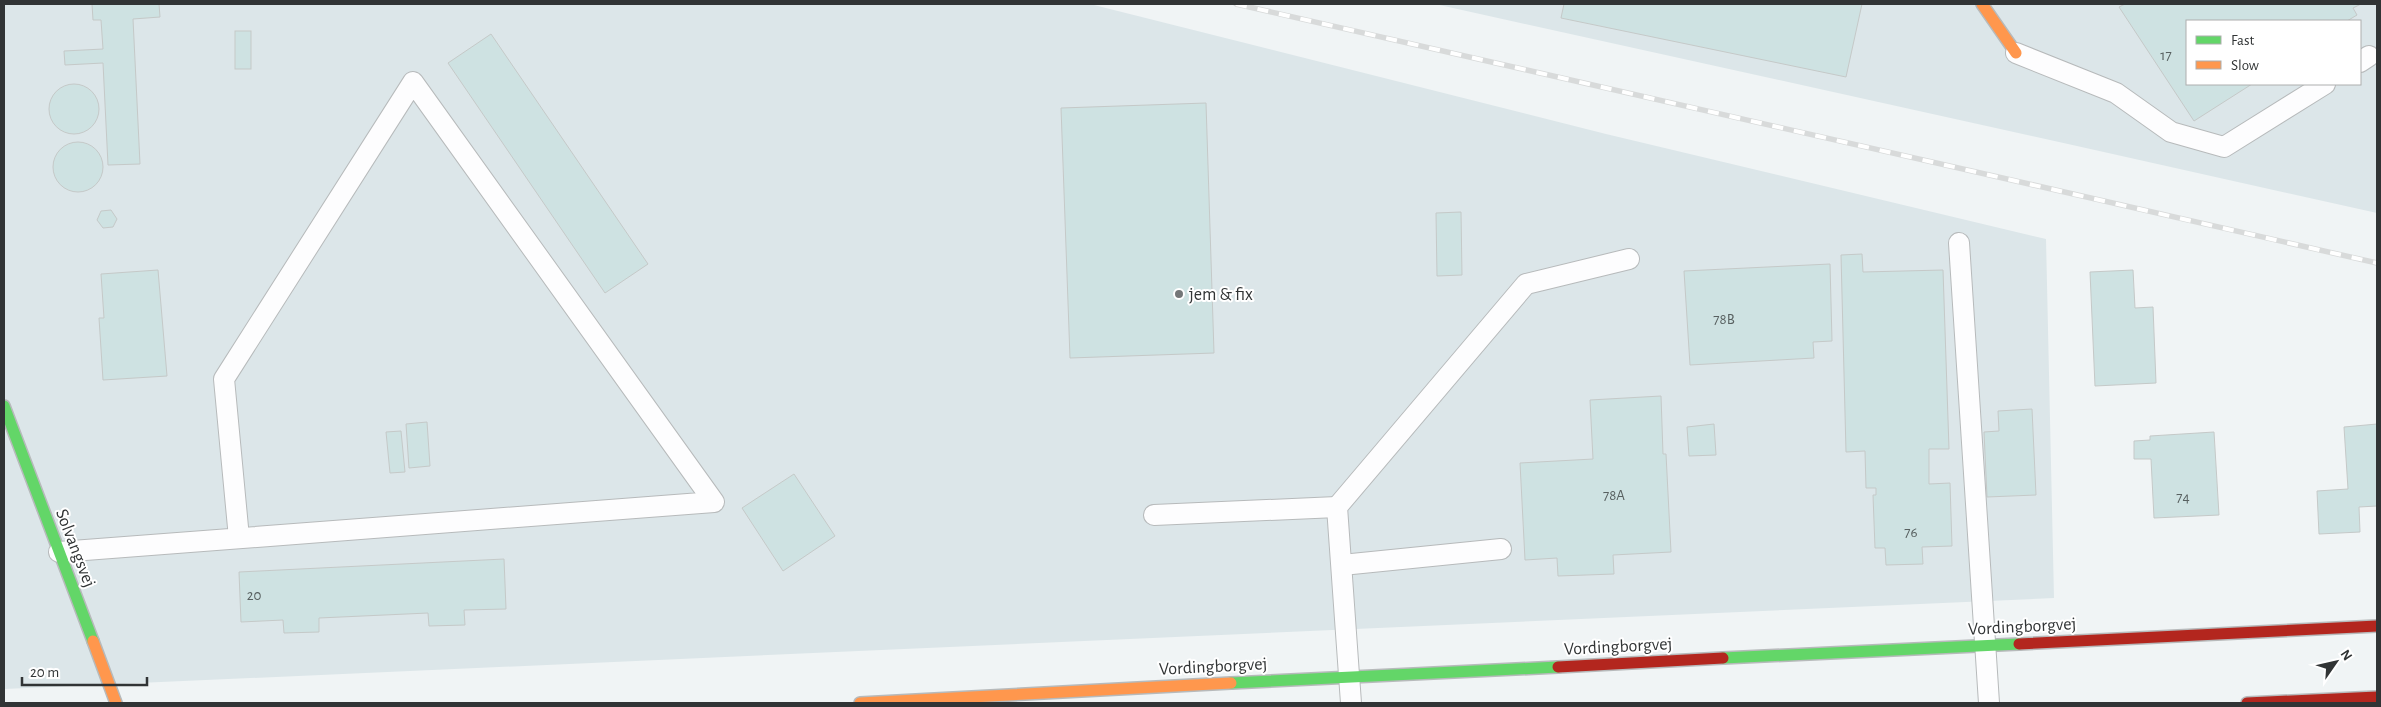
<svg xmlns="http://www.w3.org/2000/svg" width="2381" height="707" viewBox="0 0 2381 707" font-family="'Alegreya Sans',sans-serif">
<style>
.built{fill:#dce6e9;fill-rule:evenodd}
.building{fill:#cee2e2;stroke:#c5c9c8}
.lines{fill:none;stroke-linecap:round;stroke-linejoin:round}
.lane-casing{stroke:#b7babb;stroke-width:22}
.fast-casing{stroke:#b7babb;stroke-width:14}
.slow-casing{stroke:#b7babb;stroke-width:14}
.jam-casing{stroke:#b7babb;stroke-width:14}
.lane{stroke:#fdfdfe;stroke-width:20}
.fast{stroke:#63d668;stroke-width:11}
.slow{stroke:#ff974d;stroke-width:11}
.jam{stroke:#b3261e;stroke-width:11}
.rail-casing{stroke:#d8dada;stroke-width:5.5}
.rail{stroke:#fff;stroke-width:4;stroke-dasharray:11;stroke-linecap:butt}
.poi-dot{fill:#747778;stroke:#fff;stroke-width:2}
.labels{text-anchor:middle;stroke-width:4;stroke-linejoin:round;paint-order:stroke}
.number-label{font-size:15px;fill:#586060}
.poi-label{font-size:18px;fill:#313435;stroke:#fff;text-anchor:start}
.street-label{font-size:18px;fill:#313435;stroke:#fff}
</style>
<rect width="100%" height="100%" fill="#f0f4f5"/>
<g class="built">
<path d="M4,4H1090L1606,134L2046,239L2054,598L4,689Z"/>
<path d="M1435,4H2377V213L2068,144ZM2187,21H2360V84H2187Z"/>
</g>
<g class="building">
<path d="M92,4H159L160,17L133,19L140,164L108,165L103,63L65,65L64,51L103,49L101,20H93Z"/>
<path d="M1564,4H1862L1846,77L1561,18Z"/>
<path d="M2125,4H2361L2353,8L2357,15L2347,21H2187V84H2252L2194,121L2119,7Z"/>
<rect x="235" y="31" width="16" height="38"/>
<path d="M491,34L648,264L605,293L448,63Z"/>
<circle cx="74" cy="109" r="25"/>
<path d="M1206,103L1214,353L1070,358L1061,108Z"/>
<circle cx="78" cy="167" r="25"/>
<path d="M111,210L117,219L113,227L103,228L97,220L101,211Z"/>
<path d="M1461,212L1462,275L1437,276L1436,213Z"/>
<path d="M1862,254L1863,272L1943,270L1949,449H1929V484L1950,483L1952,546L1922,547L1923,564L1886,565L1885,548H1875L1873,495H1876V488H1866L1865,451L1846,452L1841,255Z"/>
<path d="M1830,264L1832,341L1813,342L1814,358L1690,365L1684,271Z"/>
<path d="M158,270L167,376L103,380L99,318H104L101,274Z"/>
<path d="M2133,270L2135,308L2153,307L2156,383L2095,386L2090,272Z"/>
<path d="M1661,396L1663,454H1666L1671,552L1613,555L1614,574L1558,576L1557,558L1525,560L1520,463L1593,459L1590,400Z"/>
<path d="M2032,409L2036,495L1987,497L1984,432L1999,431L1998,411Z"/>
<path d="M427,422L430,466L409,468L406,424Z"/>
<path d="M1714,424L1716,455L1689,456L1687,427Z"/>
<path d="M2377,424V506L2359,507L2360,532L2319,534L2317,491L2348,489L2344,427Z"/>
<path d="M401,431L405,472L390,473L386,432Z"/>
<path d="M2214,432L2219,515L2154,518L2151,459H2134V441L2150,440V436Z"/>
<path d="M794,474L835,536L783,571L742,508Z"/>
<path d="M504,559L506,609L464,610L465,625L429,626L428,613L319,618V632L284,633L283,620L241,622L239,572Z"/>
</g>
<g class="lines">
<g class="lane-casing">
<g id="lane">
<path d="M2016,53L2116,93L2171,132L2224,147L2325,84"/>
<path d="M2360,62L2369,56"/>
<path d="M1959,243L1989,703"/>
<path d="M1154,515L1337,507"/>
<path d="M59,552L714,502L413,82L224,379L239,538"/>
<path d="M1342,565L1501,549"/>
<path d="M1351,703L1337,507L1526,284L1629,259"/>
</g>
</g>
<g class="fast-casing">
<g id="fast">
<path d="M4,406L93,641"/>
<path d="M1723,658L2019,644"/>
<path d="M1231,683L1558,667"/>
</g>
</g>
<g class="slow-casing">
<g id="slow">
<path d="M1982,4L2016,53"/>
<path d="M93,641L116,703"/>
<path d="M860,703L1231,683"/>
</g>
</g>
<g class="jam-casing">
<g id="jam">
<path d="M2019,644L2377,626"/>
<path d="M1558,667L1723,658"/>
<path d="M2247,703L2377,697"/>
</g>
</g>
<use href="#lane" class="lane"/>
<use href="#fast" class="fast"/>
<use href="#slow" class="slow"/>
<use href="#jam" class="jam"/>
<g class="rail-casing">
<path id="rail" d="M1236,4L2377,263"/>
</g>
<use href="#rail" class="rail"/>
</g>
<circle class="poi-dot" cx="1179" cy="294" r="5"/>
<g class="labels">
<g class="number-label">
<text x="2166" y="60">17</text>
<text x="1724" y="324">78B</text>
<text x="1614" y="500">78A</text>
<text x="2183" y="502">74</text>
<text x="1911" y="537">76</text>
<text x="254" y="600">20</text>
</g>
<g class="poi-label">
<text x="1189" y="300">jem &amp; fix</text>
</g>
<g class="street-label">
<text transform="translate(76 548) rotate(69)" y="6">Solvangsvej</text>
<text transform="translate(2022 626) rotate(-3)" y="6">Vordingborgvej</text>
<text transform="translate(1618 646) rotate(-3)" y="6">Vordingborgvej</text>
<text transform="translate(1213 666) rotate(-3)" y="6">Vordingborgvej</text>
</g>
</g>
<rect width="2381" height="707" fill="none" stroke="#313435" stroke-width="10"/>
<rect x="2186" y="20" width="175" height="65" fill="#ffffff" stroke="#adaeae"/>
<rect x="2196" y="36" width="25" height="8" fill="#63d668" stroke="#adaeae"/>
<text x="2231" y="45" font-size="15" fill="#313435">Fast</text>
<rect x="2196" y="61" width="25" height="8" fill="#ff974d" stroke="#adaeae"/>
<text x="2231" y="70" font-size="15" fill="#313435">Slow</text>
<g transform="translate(2336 662) rotate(56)" stroke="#ffffff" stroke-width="4" paint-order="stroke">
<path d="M0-4L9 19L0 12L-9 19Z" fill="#313435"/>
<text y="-8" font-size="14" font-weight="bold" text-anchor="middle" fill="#313435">N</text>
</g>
<path d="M22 677v8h125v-8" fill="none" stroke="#313435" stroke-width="2.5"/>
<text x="30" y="677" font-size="15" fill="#313435" stroke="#ffffff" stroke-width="4" paint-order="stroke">20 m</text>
</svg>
